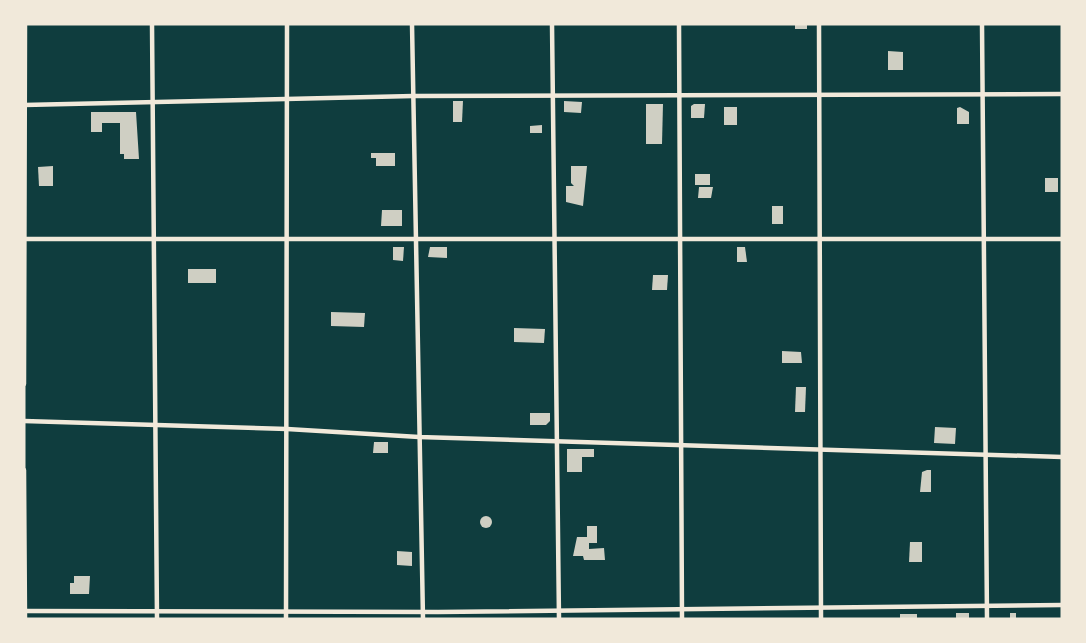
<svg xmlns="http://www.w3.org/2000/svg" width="1086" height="643" viewBox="0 0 1086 643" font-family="Raleway,sans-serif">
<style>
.building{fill:#cfcfc3}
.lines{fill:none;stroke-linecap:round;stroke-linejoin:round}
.minor{stroke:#f1e9da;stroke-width:4.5}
</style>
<rect width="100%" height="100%" fill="#0f3d3e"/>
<g class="building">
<rect x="795" y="24" width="12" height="5"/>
<path d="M888,51L903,52V70H888Z"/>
<path d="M453,101H463L462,122H453Z"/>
<path d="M564,101L582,102L581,113L564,112Z"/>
<path d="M646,104H663L662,144H646Z"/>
<path d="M694,104H705L704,118H691V106Z"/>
<rect x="724" y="107" width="13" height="18"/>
<path d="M960,107L969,112V124H957V108Z"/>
<path d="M91,112H136L139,159H124V154H120V123H102V132H91Z"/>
<path d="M542,125V133H530V126Z"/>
<path d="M371,153H395V166H376V158H371Z"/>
<path d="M53,166V186H39L38,167Z"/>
<path d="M571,166H587L583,206L566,202V186H574L571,183Z"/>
<rect x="695" y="174" width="15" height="11"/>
<rect x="1045" y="178" width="13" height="14"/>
<path d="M699,187H713L711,198H698Z"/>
<rect x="772" y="206" width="11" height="18"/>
<path d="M382,210H402V226H381Z"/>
<path d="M393,247H404L403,261L393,260Z"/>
<path d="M430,247H447V258L428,257Z"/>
<path d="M737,247H745L747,262H737Z"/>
<rect x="188" y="269" width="28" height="14"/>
<path d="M653,275H668L667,290H652Z"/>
<path d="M331,312L365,313L364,327L331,326Z"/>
<path d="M514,328L545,329L544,343L514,342Z"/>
<path d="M782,351L801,352L802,363H782Z"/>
<path d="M796,387H806L805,412H795Z"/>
<path d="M530,413H550V421L546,425H530Z"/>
<path d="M935,427L956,428L955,444L934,443Z"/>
<path d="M374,442H388V453H373Z"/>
<path d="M567,449H594V457H582V472H567Z"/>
<path d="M927,470H931V492H920L922,472Z"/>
<circle cx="486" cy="522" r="6"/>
<path d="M587,526H597V543H589V549L604,548L605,560H584L583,556H573L577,537H587Z"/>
<path d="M910,542H922V562H909Z"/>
<path d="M397,551L412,552V566L397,565Z"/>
<path d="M74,576H90L89,594H70V583H74Z"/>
<rect x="956" y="613" width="13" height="6"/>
<rect x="1010" y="613" width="6" height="6"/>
<rect x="900" y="614" width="17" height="5"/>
</g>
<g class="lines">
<g class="minor">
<path d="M152,24L157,619"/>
<path d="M412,24L423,619"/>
<path d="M552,24L559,619"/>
<path d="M679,24L682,619"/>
<path d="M819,24L821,619"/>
<path d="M982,24L987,619"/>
<path d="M24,105L413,96L1062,94"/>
<path d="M24,239H1062"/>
<path d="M24,384L25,24"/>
<path d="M24,421L287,429L419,437L1062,457"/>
<path d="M24,470L25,619"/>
<path d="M24,611L438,612L1062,605"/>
<path d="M286,619L287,24"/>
</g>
</g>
<rect width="1086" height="643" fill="none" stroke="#f1e9da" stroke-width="51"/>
</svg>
